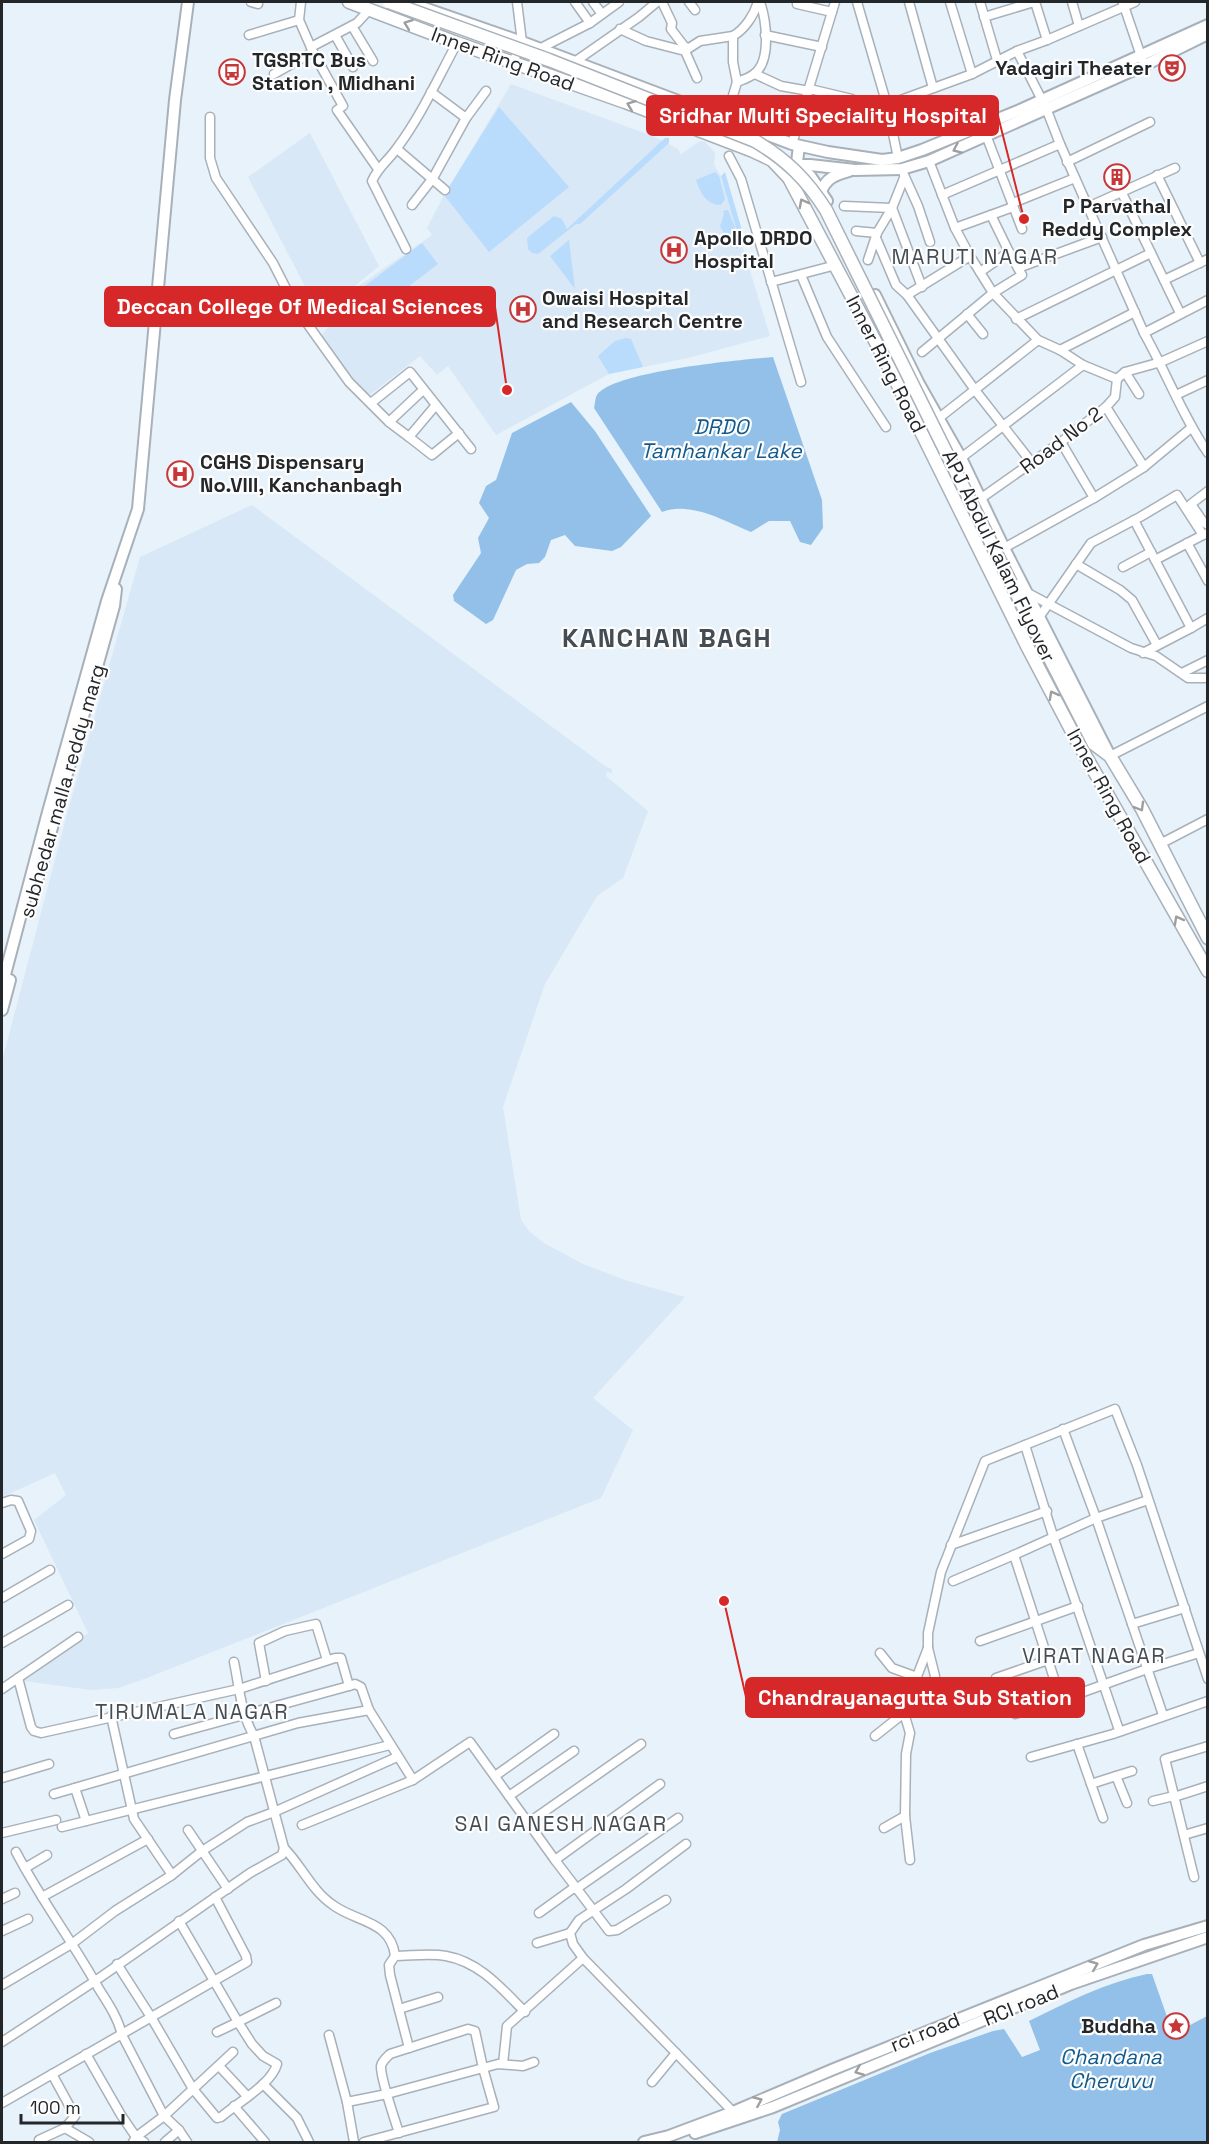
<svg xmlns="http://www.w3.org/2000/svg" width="1209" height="2144" viewBox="0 0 1209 2144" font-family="'Space Grotesk',sans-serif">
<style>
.built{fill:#d8e8f6}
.green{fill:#b9dcfc}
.water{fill:#92c0e8}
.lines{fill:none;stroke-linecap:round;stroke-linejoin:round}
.minor-casing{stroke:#a8b1b9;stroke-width:11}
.major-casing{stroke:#a8b1b9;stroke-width:14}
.highway-casing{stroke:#a8b1b9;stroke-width:15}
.minor{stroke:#fff;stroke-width:8}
.major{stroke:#fff;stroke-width:10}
.highway{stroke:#fff;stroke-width:12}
.highway-bridge-casing{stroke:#a8b1b9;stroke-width:15;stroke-linecap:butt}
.highway-bridge{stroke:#fff;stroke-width:12}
.oneway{stroke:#9c9e9f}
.labels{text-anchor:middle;stroke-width:4.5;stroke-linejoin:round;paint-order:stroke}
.street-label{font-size:20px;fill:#24272a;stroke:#fdfdfd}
.poi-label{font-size:20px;font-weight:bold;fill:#24272a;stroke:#fdfdfd;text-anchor:start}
.neighbourhood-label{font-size:21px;letter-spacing:1.5px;fill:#454d54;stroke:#fdfdfd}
.water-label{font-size:21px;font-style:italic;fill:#125a8c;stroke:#fdfdfd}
.district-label{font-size:26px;font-weight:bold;letter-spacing:1.5px;fill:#454d54;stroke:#fdfdfd}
.leader{fill:none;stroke:#d62828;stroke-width:2}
.callout-dot{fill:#d62828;stroke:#fdfdfd;stroke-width:2}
.callout{fill:#d62828;stroke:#d62828;stroke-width:2}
.callout-label{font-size:21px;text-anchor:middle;font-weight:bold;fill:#fff}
</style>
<rect width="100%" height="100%" fill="#e8f2fa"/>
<g class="built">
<path d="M511,84L655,137L678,149L681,154L700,141L705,142L715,153L714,165L721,176L770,336L688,358L609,374L496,435L448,366L437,375L420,356L371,394L366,393L323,343L321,336L360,285L432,235L427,228L444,195Z"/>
<path d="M310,133L379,266L320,315L248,177Z"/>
<path d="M252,505L605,766L612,769V773L607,772L606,776L648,811L623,878L597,896L545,984L503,1107L521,1220L529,1231L544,1243L583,1264L628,1281L685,1297L593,1398L633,1430L601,1498L144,1679L118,1688L91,1690L24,1681L88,1633L34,1520L66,1495L55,1473L2,1497V1061L67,814L140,557Z"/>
</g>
<g class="green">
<path d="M499,107L569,187L489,252L444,195Z"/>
<path d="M665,138H669V143L580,224H576L538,254L532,253L528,249L527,238L554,216L562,219L567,229Z"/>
<path d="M715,172L719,176L725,199L721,205C706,205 700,192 696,180Z"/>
<path d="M725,172L744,237L737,249L735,247L732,248L720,226L724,214L723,211L728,210L738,235L721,176Z"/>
<path d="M569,240L575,289L550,256Z"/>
<path d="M422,243L438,264L374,313L358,291Z"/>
<path d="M626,338L631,339L643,367L609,374L598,356L615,341Z"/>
</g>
<g class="water">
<path d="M773,357L822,500L823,528L811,545L800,542L790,521H769L751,532C724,521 691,501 662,512L594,408C595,405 595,398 597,395C614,371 741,360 773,357Z"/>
<path d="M571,402L595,431L651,516L621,547L612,551L575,546L565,535L551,540L545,557L539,563L527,564L516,570L493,620L486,624L454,601L453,595L481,553L478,538L489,518L479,503L486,486L496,480L512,433Z"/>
<path d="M1147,1974H1152L1171,2028L1179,2031L1207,2016V2142H777L780,2130L778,2122L782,2114L930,2053L993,2031L1004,2029L1022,2057L1040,2050L1029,2021C1067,2002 1105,1983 1147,1974Z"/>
</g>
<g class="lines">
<g class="minor-casing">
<g id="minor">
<path d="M251,2L258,4"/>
<path d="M301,2L299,20L313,52L343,106L337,110L378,169"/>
<path d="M575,2L590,23"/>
<path d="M593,2L602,14"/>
<path d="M662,2L672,23L671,29L684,46L688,48"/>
<path d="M689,2L695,10"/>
<path d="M857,2L887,105L898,158"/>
<path d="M909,2L933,88"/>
<path d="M950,2L972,74"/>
<path d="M980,2L997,60"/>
<path d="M1035,2L1047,40"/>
<path d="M1072,2L1079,26"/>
<path d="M1123,3L1142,59"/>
<path d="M797,4L832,12"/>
<path d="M984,17L1034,2"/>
<path d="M352,26L373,61"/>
<path d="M620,29L646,41L685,51L697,78"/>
<path d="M249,35L299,20"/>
<path d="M335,35L353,67"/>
<path d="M765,35L822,47"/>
<path d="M311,47L357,23L369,10"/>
<path d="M539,49L590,23L619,2"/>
<path d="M686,50L700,41L733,36"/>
<path d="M513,62L522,42L517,2"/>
<path d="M573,63L639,17L657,2"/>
<path d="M274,74L313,52"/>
<path d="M755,74L781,86L809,91"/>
<path d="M737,82C742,80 749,78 754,74C772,61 766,19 760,2"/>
<path d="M810,89L852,99"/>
<path d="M431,92L466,118L486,91"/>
<path d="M887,105L972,74L1017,51L1047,40L1135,2"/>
<path d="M210,117V158L216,178L273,263L296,308L349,382L389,422L409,437L436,405"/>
<path d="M726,119L737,82L733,62V36C745,29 754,15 758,2"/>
<path d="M986,135L1022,229"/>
<path d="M792,144L835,2"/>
<path d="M1060,144L1144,333C1166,372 1182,415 1208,453"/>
<path d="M397,149L445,190"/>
<path d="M729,156L741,179L801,382"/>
<path d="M929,161L955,228L970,256L993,293L1038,340L1060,350L1083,365L1117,379L1115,397L1106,407L1061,442L980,499"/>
<path d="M1067,162L1150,122"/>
<path d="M904,175L918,206L930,242"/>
<path d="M1157,175L1200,263"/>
<path d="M1121,191L1180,313"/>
<path d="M942,195L1060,144L1046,108L1017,51"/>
<path d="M1013,203L1075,178"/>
<path d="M412,205L433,178L466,118"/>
<path d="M844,206L892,208L922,287"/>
<path d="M1088,207L1175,168"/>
<path d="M991,215L1013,207"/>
<path d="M955,228L991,215L1009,252L980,272"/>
<path d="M856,231L877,233"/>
<path d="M876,238L896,285L907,295L975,390L1032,463"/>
<path d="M406,249L372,181C379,166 388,161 397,148C421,116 438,78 457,43"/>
<path d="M1009,252L1018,268"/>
<path d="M868,260L877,233L892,208L904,178"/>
<path d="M801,275L827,337L886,427"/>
<path d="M1164,280L1208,259"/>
<path d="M771,282L836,265"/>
<path d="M907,295L970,256"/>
<path d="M967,314L983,334"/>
<path d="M1016,319L1151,253"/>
<path d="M1144,333L1208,300"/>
<path d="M1060,350L1135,312"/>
<path d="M922,352L993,293L1022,275L1018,268L1102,237"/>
<path d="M1125,372L1139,394"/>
<path d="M1117,379L1125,372L1161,362L1208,341"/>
<path d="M1176,395L1208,380"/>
<path d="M371,403L410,372L471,449"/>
<path d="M1106,407L1144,467"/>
<path d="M939,418L1038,340"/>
<path d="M389,422L423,390"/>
<path d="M409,437L432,455L459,433"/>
<path d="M1061,442L1094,498"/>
<path d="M961,458L1083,365"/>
<path d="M1208,491L1191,504L1204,523L1208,525"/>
<path d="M1134,520L1191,628L1208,618"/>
<path d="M1187,543L1208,581"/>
<path d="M1004,548L1094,498L1144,467L1191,428"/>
<path d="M1155,560L1203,535"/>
<path d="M1076,564L1120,590L1132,600L1157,645"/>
<path d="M1123,567L1151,552"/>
<path d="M1028,593L1131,648L1156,656L1188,678H1208"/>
<path d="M1040,616L1091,543L1140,517L1177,495L1203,535L1208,533"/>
<path d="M1143,653L1191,628"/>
<path d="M1182,673L1208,660"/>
<path d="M1110,756L1208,706"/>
<path d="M1160,844L1208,819"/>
<path d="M1063,1429L1096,1518L1163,1715"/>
<path d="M1025,1445L1054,1539L1119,1730"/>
<path d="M2,1503L11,1500L18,1501L31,1531L29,1539L2,1554"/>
<path d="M951,1545L1047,1511"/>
<path d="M953,1581L1014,1555"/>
<path d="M2,1598L50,1570"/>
<path d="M1132,1624L1185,1608"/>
<path d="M980,1641L1078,1606"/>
<path d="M2,1643L68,1605"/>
<path d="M880,1653L892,1668L917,1677"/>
<path d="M18,1678L78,1637"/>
<path d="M996,1678L1048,1660"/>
<path d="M266,1681L259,1643L285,1631L316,1624L327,1660"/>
<path d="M2,1689L18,1678L31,1727L34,1731L41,1733L239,1689L335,1658H341L349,1686L355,1684L361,1687L369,1710L413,1780"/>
<path d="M1061,1700L1147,1669L1199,1653"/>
<path d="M907,1702L928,1648"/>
<path d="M904,1713L910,1733L906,1754L905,1816L910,1860"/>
<path d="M1015,1714L1061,1700L1014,1555L1096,1518L1148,1500"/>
<path d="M111,1716L134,1819L172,1875"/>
<path d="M174,1734L349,1686"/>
<path d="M875,1736L904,1713L907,1702L932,1691L935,1676L928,1648V1633L941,1572L985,1461L1115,1409L1137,1465L1208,1679"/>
<path d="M1077,1744L1091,1784L1116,1776L1127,1803"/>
<path d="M1031,1757L1113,1734L1208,1701"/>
<path d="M495,1776L554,1734"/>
<path d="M1116,1776L1132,1771"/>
<path d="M2,1778L49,1764"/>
<path d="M1091,1784L1103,1818"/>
<path d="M75,1788L86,1821"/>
<path d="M54,1794L298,1723L369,1710"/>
<path d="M509,1796L574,1751"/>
<path d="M1174,1797L1208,1786"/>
<path d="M1153,1801L1174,1796"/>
<path d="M528,1823L641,1744"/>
<path d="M302,1825L413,1780L470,1742L555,1860L609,1931L617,1930L666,1900"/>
<path d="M62,1827L390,1745"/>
<path d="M884,1828L905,1816"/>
<path d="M188,1830L228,1889"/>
<path d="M2,1833L56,1820"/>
<path d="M1184,1835L1208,1828"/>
<path d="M284,1848C301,1865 312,1891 333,1905C355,1922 391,1920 395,1956"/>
<path d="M16,1852C41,1900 73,1942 99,1989C108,2003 118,2018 122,2035L164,2116L179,2130L187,2142"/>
<path d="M555,1860L660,1784"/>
<path d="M25,1868L47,1855"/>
<path d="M1194,1877L1165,1759L1208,1746"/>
<path d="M576,1889L678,1818"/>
<path d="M42,1897L148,1839"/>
<path d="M2,1899L15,1893"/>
<path d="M539,1913L575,1887"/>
<path d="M179,1921L238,2022L276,2003"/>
<path d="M2,1931L28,1919"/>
<path d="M537,1943L570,1933"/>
<path d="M117,1964L151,2017L193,2089L217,2118L221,2117C237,2103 272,2084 277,2064L263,2056L252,2044L238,2022L217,2032"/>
<path d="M2,1985L73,1943L115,1911L172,1875L202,1851L247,1822L274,1812L397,1757"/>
<path d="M399,2009L438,1997"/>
<path d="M329,2035L347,2102"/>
<path d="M2,2042L95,1981L250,1873L282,1855L284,1848L254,1736C241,1714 239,1686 234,1662"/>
<path d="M409,2048L390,1975L389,1965L395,1956C411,1956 430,1953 446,1956C480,1962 502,1989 525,2012"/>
<path d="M676,2053L583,1958L573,1944L570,1933L579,1920L626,1889L686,1844"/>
<path d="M86,2054L121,2115L136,2137L164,2116L233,2052"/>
<path d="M503,2064L507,2026L583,1958"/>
<path d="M219,2066L247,2096"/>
<path d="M652,2082L676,2053L737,2116"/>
<path d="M263,2084L297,2118L309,2142"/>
<path d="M2,2103L247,1962L246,1956L215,1897"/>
<path d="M234,2106L265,2142"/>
<path d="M65,2128L89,2142"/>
<path d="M40,2142L39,2140L65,2128L75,2116L52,2074"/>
<path d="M133,2142L136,2137L144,2142"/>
<path d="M165,2142L179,2130"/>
<path d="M354,2142L347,2102L387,2094L483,2068L475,2031L468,2029L390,2054C387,2057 382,2061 381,2066C380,2077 395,2120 399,2133"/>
<path d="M364,2142L494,2107L483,2068L498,2064L523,2066L534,2062"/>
</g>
</g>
<g class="major-casing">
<g id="major">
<path d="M407,2L522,42L792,144L828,152L882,160L898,158L922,150L1020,110L1208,25"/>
<path d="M799,146L797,162L811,177L827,201"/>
<path d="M796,165H810L855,170L902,169L929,161L1145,65L1208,34"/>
<path d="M821,192C826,178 835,175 849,171"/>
<path d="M875,295L919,384L961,458L1004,548L1109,754"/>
<path d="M37,881L114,606L116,589"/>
<path d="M2,986L48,812L107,601L138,509L175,100L188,2"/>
<path d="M2,1010L10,980"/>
<path d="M695,2133L773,2107L1071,1984L1208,1937"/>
<path d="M644,2142L669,2136L733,2112L834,2069L1144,1945L1208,1926"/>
</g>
</g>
<g class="highway-casing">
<g id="highway">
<path d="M349,2L457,43L625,102L753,151L772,160L789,178L892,373L1028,648L1077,741L1208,971"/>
<path d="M1011,583L1094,744L1110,756L1142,809L1208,938"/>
</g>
</g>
<use href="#minor" class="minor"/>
<use href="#major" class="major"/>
<use href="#highway" class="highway"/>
<g class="highway-bridge-casing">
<path id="highway-bridge" d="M389,2L549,60L755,141C786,159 807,180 826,210L1011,583"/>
</g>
<use href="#highway-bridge" class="highway-bridge"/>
</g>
<defs><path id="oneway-chevron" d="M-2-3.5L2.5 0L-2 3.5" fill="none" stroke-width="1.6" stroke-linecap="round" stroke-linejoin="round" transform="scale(1.5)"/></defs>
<g class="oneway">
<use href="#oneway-chevron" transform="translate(408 24) rotate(-159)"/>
<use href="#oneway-chevron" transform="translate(631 105) rotate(-159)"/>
<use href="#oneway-chevron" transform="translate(957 149) rotate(156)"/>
<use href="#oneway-chevron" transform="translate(803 203) rotate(-118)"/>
<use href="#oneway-chevron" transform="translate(1053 695) rotate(-118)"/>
<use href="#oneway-chevron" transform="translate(1140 807) rotate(60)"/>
<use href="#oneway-chevron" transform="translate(1178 920) rotate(-119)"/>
<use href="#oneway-chevron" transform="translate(1094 1965) rotate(-22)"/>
<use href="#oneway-chevron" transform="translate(859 2071) rotate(158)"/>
<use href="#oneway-chevron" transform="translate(758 2101) rotate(-23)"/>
</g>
<defs>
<g id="theatre-ring" transform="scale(1.35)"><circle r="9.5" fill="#fdfdfd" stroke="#c6373a" stroke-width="1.5"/><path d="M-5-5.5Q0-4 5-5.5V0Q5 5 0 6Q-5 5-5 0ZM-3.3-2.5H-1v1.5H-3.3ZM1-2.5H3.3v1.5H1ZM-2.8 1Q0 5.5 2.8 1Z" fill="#c6373a"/></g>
<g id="bus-ring" transform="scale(1.35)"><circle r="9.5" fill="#fdfdfd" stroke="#c6373a" stroke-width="1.5"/><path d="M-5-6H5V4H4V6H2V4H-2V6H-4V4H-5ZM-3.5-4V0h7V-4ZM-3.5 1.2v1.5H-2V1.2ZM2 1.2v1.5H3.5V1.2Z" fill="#c6373a"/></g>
<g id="building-ring" transform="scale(1.35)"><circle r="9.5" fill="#fdfdfd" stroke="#c6373a" stroke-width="1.5"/><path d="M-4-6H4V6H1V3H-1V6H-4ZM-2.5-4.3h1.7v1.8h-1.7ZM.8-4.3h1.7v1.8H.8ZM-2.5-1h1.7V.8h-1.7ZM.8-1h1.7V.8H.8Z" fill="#c6373a"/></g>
<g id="hospital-ring" transform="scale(1.35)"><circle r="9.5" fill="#fdfdfd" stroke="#c6373a" stroke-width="1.5"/><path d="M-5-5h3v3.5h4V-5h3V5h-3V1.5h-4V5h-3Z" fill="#c6373a"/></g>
<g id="sight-ring" transform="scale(1.35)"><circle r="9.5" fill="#fdfdfd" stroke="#c6373a" stroke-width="1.5"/><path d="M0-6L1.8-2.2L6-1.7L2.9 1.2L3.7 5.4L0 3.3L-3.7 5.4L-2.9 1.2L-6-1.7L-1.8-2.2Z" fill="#c6373a"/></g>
</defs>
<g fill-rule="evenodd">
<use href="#theatre-ring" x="1172" y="68"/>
<use href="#bus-ring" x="232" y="72"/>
<use href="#building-ring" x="1117" y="177"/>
<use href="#hospital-ring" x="674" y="250"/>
<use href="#hospital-ring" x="523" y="309"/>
<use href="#hospital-ring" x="180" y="474"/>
<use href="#sight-ring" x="1176" y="2026"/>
</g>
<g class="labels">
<g class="street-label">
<text transform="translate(503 59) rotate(20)" y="7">Inner Ring Road</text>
<text transform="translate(886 364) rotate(63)" y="7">Inner Ring Road</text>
<text transform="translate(1061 440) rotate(-37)" y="7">Road No 2</text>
<text transform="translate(999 556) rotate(64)" y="7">APJ Abdul Kalam Flyover</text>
<text transform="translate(62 791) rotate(-74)" y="7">subhedar malla reddy marg</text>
<text transform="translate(1109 796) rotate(61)" y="7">Inner Ring Road</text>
<text transform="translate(1021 2005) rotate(-22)" y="7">RCI road</text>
<text transform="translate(925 2032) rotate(-22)" y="7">rci road</text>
</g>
<g class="poi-label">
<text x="252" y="67">TGSRTC Bus<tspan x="252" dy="23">Station , Midhani</tspan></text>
<text x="1152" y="75" text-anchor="end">Yadagiri Theater</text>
<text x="1117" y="213" text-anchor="middle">P Parvathal<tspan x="1117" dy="23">Reddy Complex</tspan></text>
<text x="694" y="245">Apollo DRDO<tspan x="694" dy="23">Hospital</tspan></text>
<text x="542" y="305">Owaisi Hospital<tspan x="542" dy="23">and Research Centre</tspan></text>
<text x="200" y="469">CGHS Dispensary<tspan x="200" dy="23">No.VIII, Kanchanbagh</tspan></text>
<text x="1156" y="2033" text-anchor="end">Buddha</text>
</g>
<g class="neighbourhood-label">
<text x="975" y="264">MARUTI NAGAR</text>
<text x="1094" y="1663">VIRAT NAGAR</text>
<text x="192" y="1719">TIRUMALA NAGAR</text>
<text x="561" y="1831">SAI GANESH NAGAR</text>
</g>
<g class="water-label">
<text x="721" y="434">DRDO<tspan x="721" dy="24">Tamhankar Lake</tspan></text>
<text x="1111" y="2064">Chandana<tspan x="1111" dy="24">Cheruvu</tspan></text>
</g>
<g class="district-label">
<text x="667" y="647">KANCHAN BAGH</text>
</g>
</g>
<path class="leader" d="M1024 219L998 116M507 390L495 307M724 1601L746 1697"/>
<g class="callout-dot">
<circle cx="1024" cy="219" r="6"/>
<circle cx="507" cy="390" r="6"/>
<circle cx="724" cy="1601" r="6"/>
</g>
<g class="callout">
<rect x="647" y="96" width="351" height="39" rx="6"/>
<rect x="105" y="287" width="390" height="39" rx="6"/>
<rect x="746" y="1678" width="338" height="39" rx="6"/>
</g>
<g class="callout-label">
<text x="823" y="123">Sridhar Multi Speciality Hospital</text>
<text x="300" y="314">Deccan College Of Medical Sciences</text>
<text x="915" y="1705">Chandrayanagutta Sub Station</text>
</g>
<rect width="1209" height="2144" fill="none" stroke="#24272a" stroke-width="6"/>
<path d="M21 2114v9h102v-9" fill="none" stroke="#24272a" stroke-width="3"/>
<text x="30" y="2114" font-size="18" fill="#24272a" stroke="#fdfdfd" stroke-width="4.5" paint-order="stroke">100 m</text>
</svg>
